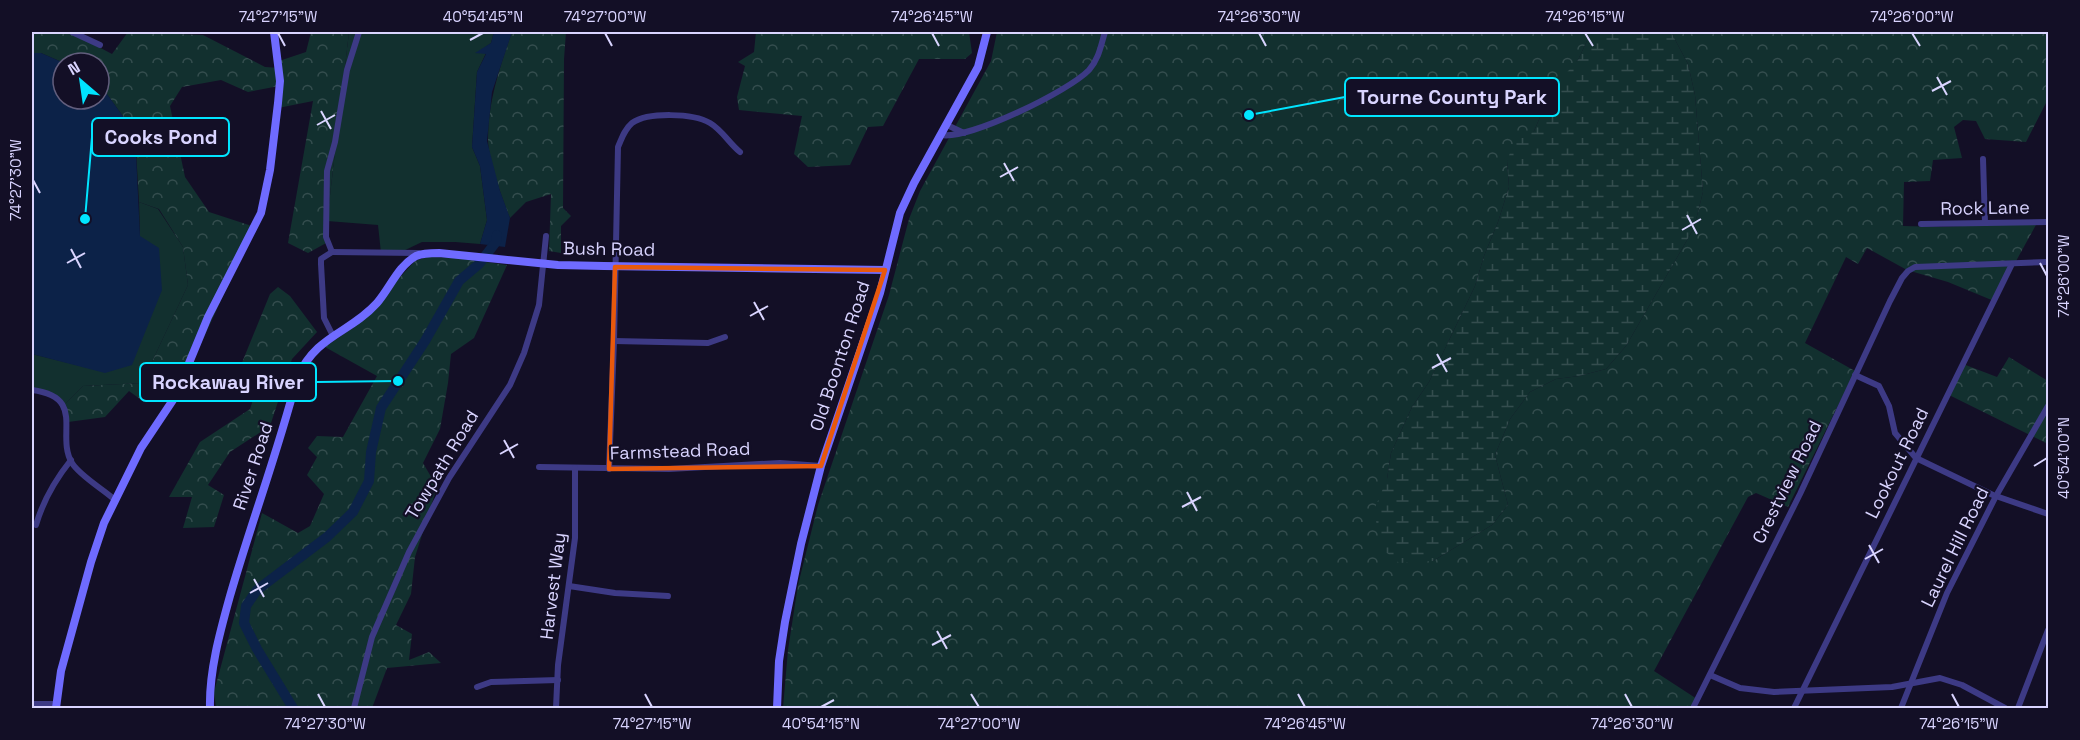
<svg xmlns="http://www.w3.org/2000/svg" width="2080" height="740" viewBox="0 0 2080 740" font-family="'Space Grotesk',sans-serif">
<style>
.green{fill:#12302f}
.forest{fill:url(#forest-crowns)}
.wetland{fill:url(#wetland-marsh)}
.water{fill:#0c2248}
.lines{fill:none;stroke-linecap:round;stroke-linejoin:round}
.stream{stroke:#0c2248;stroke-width:1.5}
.river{stroke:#0c2248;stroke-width:10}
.street{stroke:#3d3a85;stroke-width:6}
.secondary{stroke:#6f6bff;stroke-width:8}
.marked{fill:none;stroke:#e8590c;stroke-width:4.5;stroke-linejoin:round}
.ticks{fill:none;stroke:#d9d4ff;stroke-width:2}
.labels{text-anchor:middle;stroke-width:4.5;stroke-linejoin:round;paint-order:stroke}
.street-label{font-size:18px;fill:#d9d4ff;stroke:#130f26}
.leader{fill:none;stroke:#00e5ff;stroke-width:2}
.callout-dot{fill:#00e5ff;stroke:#130f26;stroke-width:2}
.callout{fill:#130f26;stroke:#00e5ff;stroke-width:2}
.callout-label{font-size:20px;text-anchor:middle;font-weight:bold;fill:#d9d4ff}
.neatline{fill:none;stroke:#d9d4ff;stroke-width:2}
.ticks-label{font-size:15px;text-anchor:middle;fill:#d9d4ff}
</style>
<defs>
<pattern id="forest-crowns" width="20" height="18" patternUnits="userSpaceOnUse" patternTransform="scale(1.5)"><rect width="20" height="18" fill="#12302f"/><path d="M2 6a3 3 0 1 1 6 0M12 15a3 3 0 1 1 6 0" fill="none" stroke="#344d4e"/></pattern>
<pattern id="wetland-marsh" width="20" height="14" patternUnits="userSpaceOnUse" patternTransform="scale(1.5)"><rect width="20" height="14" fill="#12302f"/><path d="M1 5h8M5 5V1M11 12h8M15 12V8" fill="none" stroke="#344d4e"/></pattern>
</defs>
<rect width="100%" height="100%" fill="#130f26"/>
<g class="green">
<path d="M349,32H494L491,43L477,53H486L477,72L472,147L480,166L487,220L480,244L455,242H422L399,253H381L378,225L327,221Z"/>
<path d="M139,202L158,209L183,247L188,285L142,383L83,386L63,406L42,390H32V354L105,372L140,236Z"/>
</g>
<g class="forest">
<path d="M32,32H70L112,54L128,32H177L178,34L203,35L265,67L280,68L279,61L306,52L311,32H349L327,221L328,242L308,253L288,243L313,101L278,108L279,86L248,92L221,80L182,87L170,106L185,177L209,212L255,227L179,391L152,383L140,399L129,391L105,417L68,422L63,406L83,386L142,383L188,285L183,247L159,209L139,202L135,133L99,83V63H64L41,53H32Z"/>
<path d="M512,32H566L564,59L563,208L571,216L561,226V253L549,251L551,194L526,202L510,218C502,198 488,159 488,139C488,101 500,67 512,32Z"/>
<path d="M756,32H969L972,53L965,59H919L883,126L868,127L850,165L808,167L794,154L802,116L739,110L737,97L745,66L738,62L754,52Z"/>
<path d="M997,32H1591L1578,60L1544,108L1534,131L1507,161L1509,187L1498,222L1484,256L1475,286L1429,382L1412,407L1391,453L1387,479L1433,561L1492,525L1508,505L1495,455L1510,419L1530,392L1556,379L1579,376L1606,369L1626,346L1694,228L1703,192L1695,95L1688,64L1671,32H2048V99L2026,142L1985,139L1976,121L1963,120L1954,127L1962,158L1933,160L1930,181L1904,182L1903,226L1940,227L2037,223L1994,301L1948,282L1907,270L1867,248L1858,264L1846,257L1805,343L1855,371L1788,507L1756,493L1748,497L1654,671L1697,699L1692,708H783L788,650L798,585L818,505L889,295L909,219L920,191L991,61Z"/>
<path d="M427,257L457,258L507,265L474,338L451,354L448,383L440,429L423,463L437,487L415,557L411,594L396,625L412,634L409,660L429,652L441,663L387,668L372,708H216L214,692L262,513L298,533L310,526L324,494L307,475L317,457L308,448L317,436L343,437L377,376L325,347L353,328L415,261Z"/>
<path d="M278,287L290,296L317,332L292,359L270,426L230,452L208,485L224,495L214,527L183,528L192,497H169L200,442L250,409L253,400L230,392L270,294Z"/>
<path d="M2009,357L2048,381V444L1947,394L1963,364L1997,377Z"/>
</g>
<path class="wetland" d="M1591,32H1671L1688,64L1695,95L1703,192L1694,228L1626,346L1606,369L1579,376L1556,379L1530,392L1510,419L1495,455L1508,505L1492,525L1433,561L1399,563L1381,548L1374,510L1387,479L1391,453L1412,407L1429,382L1475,286L1484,256L1498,222L1509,187L1507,161L1514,142L1534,131L1544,108L1560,80L1578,60Z"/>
<g class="water">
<path d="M494,32H512L492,92L487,141L500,191L510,218L505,247L480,244L487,220L480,166L472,147L477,72L486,54L475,53L491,43Z"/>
<path d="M32,53H41L64,63L63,99H99V83L135,133L140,236L159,248L162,290L132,365L105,373L32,354Z"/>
</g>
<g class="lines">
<path class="stream" d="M2047,422L2048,424"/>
<path class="river" d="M293,708L257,649L244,623L246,606L257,590L327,537L353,512L369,481L371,452L381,408L425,341L459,281L479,264L496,242L497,235"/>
<g class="street">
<path d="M72,32L100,45"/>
<path d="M947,125L964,133"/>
<path d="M941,135C969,140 1069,91 1089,70C1099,59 1101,45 1105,32"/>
<path d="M1983,159L1985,223"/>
<path d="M1921,224L2048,222"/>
<path d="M332,252L326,237L327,171L335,142L347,70L359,32"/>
<path d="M332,252L418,253"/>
<path d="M332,252L321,259V264L324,318L333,336"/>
<path d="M614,341L708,343L725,337"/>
<path d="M1855,375L1879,386L1889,406L1895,433L1916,458L1993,495L2048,514"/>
<path d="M32,390C87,397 55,435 72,463C80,476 103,489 115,500"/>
<path d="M539,467L669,469L780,463L821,466"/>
<path d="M609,469L614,341L618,147C622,138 624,130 632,123C648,112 693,113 710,123C722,130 729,143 740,152"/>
<path d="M36,525C43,501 55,480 71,460"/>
<path d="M569,586L615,593L668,596"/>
<path d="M1710,675L1740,688L1774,692L1892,687L1940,678L1962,685L2005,708"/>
<path d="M477,687L491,682L558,680"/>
<path d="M32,704H56"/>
<path d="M354,708L372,637L409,552L449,478L510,385L524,353L539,305L546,236"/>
<path d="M556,708L558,665L575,538V468"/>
<path d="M1693,708L1800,494L1890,301L1902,278L1908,271L1915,267L2048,262"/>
<path d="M1794,708L2012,264"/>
<path d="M1901,708L1947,593L1996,496L2048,406"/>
<path d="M2018,708L2048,630"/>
</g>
<g class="secondary">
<path d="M56,708L61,671L91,562L104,523L141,448L175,397L208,317L261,213L270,170L278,103L280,81L274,32"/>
<path d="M210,708C209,671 220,632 230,596C251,523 278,452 297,378C317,334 349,334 377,303C390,288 398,266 416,256C423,253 431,253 439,253L558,265L604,266L885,270"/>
<path d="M777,708L779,661L785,622L801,544L821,466L880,293L900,213L914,183L978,67L987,32"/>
</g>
</g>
<path class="marked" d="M615,267L885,270L821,466L609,469Z"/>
<path class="ticks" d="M278,33L285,46M605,33L612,46M932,33L939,46M1259,33L1266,46M1585,33L1593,46M1912,33L1920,46M470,40L483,33M1937,77L1947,95M1932,91L1951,81M321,111L331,129M317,125L335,115M1004,163L1014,181M1000,177L1018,167M33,180L40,193M1687,215L1697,234M1682,230L1701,219M71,249L81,268M67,263L85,253M2040,263L2047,276M754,302L764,320M750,316L768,306M1437,354L1447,372M1432,368L1451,358M504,440L514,458M500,454L518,444M2034,466L2047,458M1187,492L1197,511M1182,507L1201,497M1869,545L1879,563M1865,559L1883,549M254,579L264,597M250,593L268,583M937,631L947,649M932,645L951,635M318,694L325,707M645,694L652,707M971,694L979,707M1298,694L1305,707M1625,694L1632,707M1952,694L1959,707M821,707L834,700"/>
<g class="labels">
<g class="street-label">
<text transform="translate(1985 208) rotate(-1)" y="6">Rock Lane</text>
<text transform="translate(609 249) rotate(1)" y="6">Bush Road</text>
<text transform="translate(840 356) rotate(-72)" y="6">Old Boonton Road</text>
<text transform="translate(680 451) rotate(-2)" y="6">Farmstead Road</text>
<text transform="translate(1897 463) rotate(-64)" y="6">Lookout Road</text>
<text transform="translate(442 465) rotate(-59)" y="6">Towpath Road</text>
<text transform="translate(253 466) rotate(-72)" y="6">River Road</text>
<text transform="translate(1787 482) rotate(-64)" y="6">Crestview Road</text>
<text transform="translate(1955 547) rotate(-64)" y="6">Laurel Hill Road</text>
<text transform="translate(553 586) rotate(-83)" y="6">Harvest Way</text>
</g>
</g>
<path class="leader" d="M1249 115L1345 97M85 219L92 137M398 381L316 382"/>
<g class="callout-dot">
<circle cx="1249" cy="115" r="6"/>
<circle cx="85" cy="219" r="6"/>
<circle cx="398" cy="381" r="6"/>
</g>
<g class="callout">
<rect x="1345" y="78" width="214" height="38" rx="6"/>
<rect x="92" y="118" width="137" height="38" rx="6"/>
<rect x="140" y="363" width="176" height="38" rx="6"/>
</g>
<g class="callout-label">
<text x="1452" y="104">Tourne County Park</text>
<text x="161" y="144">Cooks Pond</text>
<text x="228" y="389">Rockaway River</text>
</g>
<rect width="2080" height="740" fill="none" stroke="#130f26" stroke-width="66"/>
<g transform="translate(81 81) rotate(331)"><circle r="28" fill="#130f26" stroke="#625e7d" stroke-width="1.5"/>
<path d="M0-4.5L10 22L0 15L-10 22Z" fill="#00e5ff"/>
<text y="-9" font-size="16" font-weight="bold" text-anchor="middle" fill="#d9d4ff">N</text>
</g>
<rect x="33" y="33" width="2014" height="674" class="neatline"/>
<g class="ticks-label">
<text x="278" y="22">74°27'15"W</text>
<text x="483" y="22">40°54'45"N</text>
<text x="605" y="22">74°27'00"W</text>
<text x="932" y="22">74°26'45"W</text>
<text x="1259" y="22">74°26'30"W</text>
<text x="1585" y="22">74°26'15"W</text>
<text x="1912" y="22">74°26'00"W</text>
<text transform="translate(16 180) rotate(-90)" y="5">74°27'30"W</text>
<text transform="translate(2064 276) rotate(-90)" y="5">74°26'00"W</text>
<text transform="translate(2064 458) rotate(-90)" y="5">40°54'00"N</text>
<text x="325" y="729">74°27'30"W</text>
<text x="652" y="729">74°27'15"W</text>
<text x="821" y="729">40°54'15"N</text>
<text x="979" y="729">74°27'00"W</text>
<text x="1305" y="729">74°26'45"W</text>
<text x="1632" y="729">74°26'30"W</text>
<text x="1959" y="729">74°26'15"W</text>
</g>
</svg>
